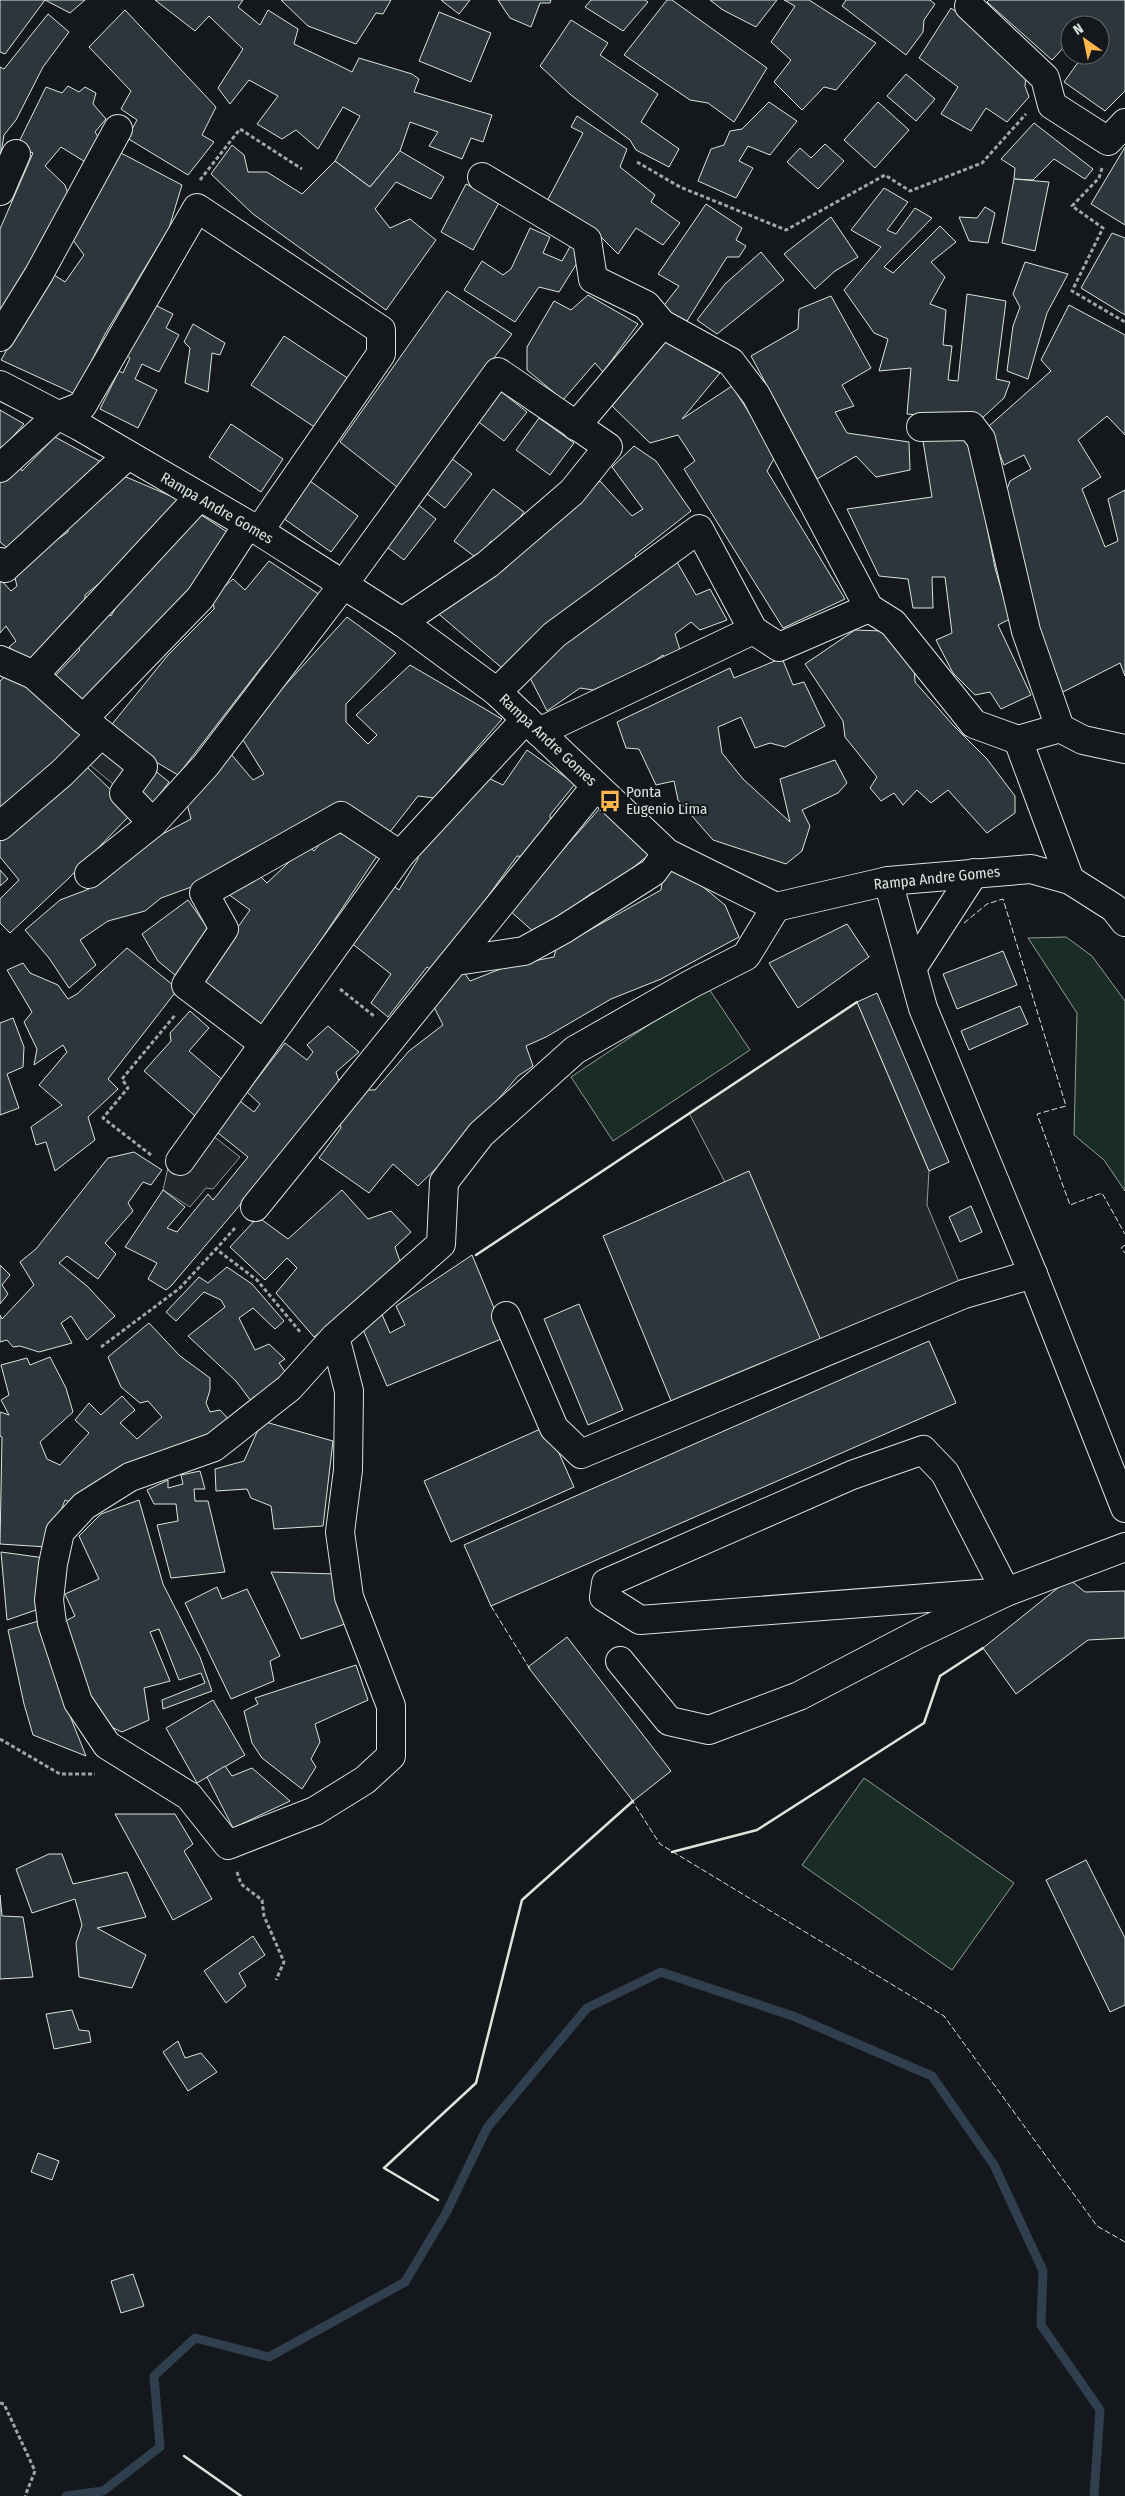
<svg xmlns="http://www.w3.org/2000/svg" width="1125" height="2496" viewBox="0 0 1125 2496" font-family="'Fira Sans Condensed',sans-serif">
<style>
.green{fill:#1a2d24;stroke:#939e99}
.parking{fill:#24282b;stroke:#939e99}
.lines{fill:none;stroke-linecap:round;stroke-linejoin:round}
.stream{stroke:#2f3f4d;stroke-width:9}
.building{fill:#2c363c;stroke:#d8e6dc}
.minor-casing{stroke:#d8e6dc;stroke-width:30}
.path{stroke:#9da8a2;stroke-width:3;stroke-dasharray:4 2.5;stroke-linecap:butt}
.minor{stroke:#14181c;stroke-width:28}
.fence{stroke:#d8e6dc;stroke-width:1;stroke-dasharray:6 2.5;stroke-linecap:butt}
.wall{stroke:#d8e6dc;stroke-width:2.5}
.labels{text-anchor:middle;stroke-width:4;stroke-linejoin:round;paint-order:stroke}
.street-label{font-size:15px;fill:#d8e6dc;stroke:#14181c}
.poi-label{font-size:15px;fill:#d8e6dc;stroke:#14181c;text-anchor:start}
</style>
<rect width="100%" height="100%" fill="#14181c"/>
<g class="green">
<path d="M1066,937L1092,956L1125,1001V1191L1104,1160L1074,1135L1077,1013L1028,938Z"/>
<path d="M707,986L750,1050L613,1141L571,1077Z"/>
<path d="M864,1778L1014,1883L952,1970L802,1865Z"/>
</g>
<g class="parking">
<path d="M101,734L143,767L124,793L79,756Z"/>
<path d="M857,1002L929,1171L927,1205L964,1294L823,1345L725,1182L689,1113Z"/>
<path d="M203,1128L240,1157L213,1189L206,1188L190,1207L163,1190L168,1168L180,1161Z"/>
</g>
<g class="lines">
<path class="stream" d="M66,2496L103,2491L160,2447L154,2376L195,2338L269,2357L405,2282L446,2213L487,2128L587,2008L661,1972L793,2016L932,2076L994,2165L1043,2271L1041,2325L1100,2410L1094,2496"/>
</g>
<g class="building">
<path d="M0,0H85L70,13L45,0L5,54L0,52Z"/>
<path d="M155,0H243L238,7L260,25L268,10L298,29L294,44L336,64L352,72L359,58L412,74L419,79L414,92L492,115L483,142L471,138L462,159L429,146L438,132L410,122L400,151L370,187L335,161L360,116L343,107L318,149L296,130L282,139L257,124L278,96L249,80L230,104L218,88L243,49L209,16L195,31Z"/>
<path d="M281,0H391L383,14L376,13L356,44L308,26Z"/>
<path d="M441,0H470L459,14Z"/>
<path d="M498,0H551L550,3H540L531,27L510,18Z"/>
<path d="M591,0H645L648,2L623,31L585,7Z"/>
<path d="M667,0H672L767,68L734,122L708,103L690,100L624,55Z"/>
<path d="M710,0H777L756,27L723,10Z"/>
<path d="M784,0H809L876,43L836,90L824,87L802,110L774,82L791,60L771,42L795,6Z"/>
<path d="M846,0H930L935,4L924,20L923,32L906,55L842,6Z"/>
<path d="M989,0H1125V91L1105,111L1064,82L1082,57L1079,55H1100V25H1070V47L1067,44L1052,60L987,2Z"/>
<path d="M951,8L972,24L1026,76L1025,86L1029,97L1007,122L986,108L971,131L941,114L958,87L919,58Z"/>
<path d="M125,10L216,107L202,135L214,142L188,175L127,138L137,120L121,109L131,91L89,47Z"/>
<path d="M439,12L491,33L471,82L419,61Z"/>
<path d="M48,14L69,32L43,67L16,120L4,135L0,159V67L4,69Z"/>
<path d="M571,20L608,43L600,55L658,94L641,122L679,149L669,167L636,150L630,140L571,95L540,66Z"/>
<path d="M906,74L935,99L916,121L887,96Z"/>
<path d="M68,86L79,92L85,87L96,93L93,104L106,119L95,132L101,141L87,163L61,147L45,166L65,185L69,197L0,313V229L33,153L17,146L46,87L62,93Z"/>
<path d="M769,102L797,121L770,155L748,146L739,161L753,168L736,198L698,181L711,149L724,145L730,131L742,129Z"/>
<path d="M878,102L909,130L875,168L844,140Z"/>
<path d="M577,116L627,149L620,167L655,195L651,202L680,223L663,245L636,228L618,254L588,224L546,203L583,133L571,127Z"/>
<path d="M1034,123L1093,169L1085,179L1054,159L1033,180L1014,179L1015,168L1001,159Z"/>
<path d="M825,144L844,161L818,189L787,162L800,148L811,158Z"/>
<path d="M232,145L244,155L248,172H267L302,194L335,161L370,187L400,151L444,177L431,199L396,182L375,209L390,228L410,219L436,240L386,310L253,214L211,174Z"/>
<path d="M1125,147V225L1091,204Z"/>
<path d="M121,153L182,185L169,228L105,334L75,394L1,360L51,273L65,282L84,255L73,240Z"/>
<path d="M1014,179L1049,182L1035,251L1002,243Z"/>
<path d="M466,184L500,201L473,250L441,232Z"/>
<path d="M884,188L908,202L887,230L896,234L915,208L932,218L884,267L893,273L940,226L956,242L931,262L945,277L930,304L946,310L943,345L952,346L948,380L958,381L967,294L1006,301L996,379L1010,382L1004,398L980,420L907,414L911,368L879,371L888,339L874,333L844,290L881,247L851,230Z"/>
<path d="M706,204L742,228L736,240L746,246L739,257H727L687,321L662,308L679,286L658,274Z"/>
<path d="M985,207L995,213L988,243L969,241L959,217L977,218Z"/>
<path d="M831,217L858,257L835,271L815,289L784,254Z"/>
<path d="M530,228L550,237L543,253L562,261L571,245L582,255L559,292L539,287L515,322L464,290L482,261L503,275L511,269Z"/>
<path d="M1112,233L1125,238V315L1081,288Z"/>
<path d="M761,252L784,280L717,334L697,320L725,284Z"/>
<path d="M1025,262L1068,274L1047,313L1028,379L1007,371L1013,326L1020,307L1013,294Z"/>
<path d="M447,291L512,334L397,487L340,442Z"/>
<path d="M588,295L638,324L603,372L595,363L563,400L527,370V347L554,301L571,310Z"/>
<path d="M831,296L871,368L842,385L854,406L835,412L847,433L909,442L910,470L876,477L856,456L817,479L751,356L798,329L799,309Z"/>
<path d="M153,304L173,314L166,328L179,335L159,372L142,364L135,379L157,390L138,428L100,409L119,371L123,373L130,358L127,356Z"/>
<path d="M1069,305L1125,335V435L1107,416L1078,440L1101,477L1082,489L1105,547L1118,541L1108,499L1125,490V676L1120,663L1059,694L1034,614L1004,497L1010,481L1031,469L1024,455L1004,465L989,426L1051,371L1041,360Z"/>
<path d="M193,324L225,343L220,355L212,353L208,392L185,383L190,348L184,342Z"/>
<path d="M284,336L349,379L316,428L251,385Z"/>
<path d="M664,341L720,373L682,419L732,386L776,455L767,471L845,599L783,628L684,469L695,461L678,435L650,443L612,406Z"/>
<path d="M495,387L527,412L504,441L472,417Z"/>
<path d="M0,410L24,424L0,451Z"/>
<path d="M539,418L574,443L550,475L516,450Z"/>
<path d="M231,424L283,459L261,492L209,457Z"/>
<path d="M55,437L101,462L10,550L0,542V479L18,464L22,471Z"/>
<path d="M952,437L970,441L995,568L1010,619L998,625L1031,695L1001,709L990,692L975,695L953,673L936,640L952,633L945,577H932L933,608H913L908,579L879,576L847,509L932,497L923,441Z"/>
<path d="M634,446L656,461L691,511L635,555L640,564L502,668L434,610L526,549L600,481L632,516L643,509L612,467Z"/>
<path d="M447,455L472,474L445,508L421,489Z"/>
<path d="M119,474L180,500L114,571L85,595V604L57,634L26,662L9,647L16,641L6,626L0,633V579L11,591L17,586L13,570L68,532V520Z"/>
<path d="M310,481L358,516L331,552L283,518Z"/>
<path d="M493,489L524,512L499,546L491,541L478,559L454,541Z"/>
<path d="M416,503L436,519L404,560L383,544Z"/>
<path d="M195,511L232,535L173,617L89,704L54,677L80,650L76,644L101,611L111,616L133,578Z"/>
<path d="M269,561L320,595L280,652L266,661L178,775L151,759L109,728L168,655L214,609L213,597L233,579L245,590Z"/>
<path d="M677,562L696,595L710,589L727,620L700,630L691,622L675,634L681,653L667,661L663,655L646,667L593,690L580,688L547,711L528,674L589,617Z"/>
<path d="M347,617L396,653L346,704V722L368,744L377,735L356,715L410,665L502,719L434,798L418,796L386,837L345,808L194,886L161,898L145,911L108,921L80,940L96,965L69,988L49,958L25,930L60,900L89,889L121,856L191,819L187,804L230,753L253,780L264,774L240,735Z"/>
<path d="M855,630L882,631L914,666L915,682L953,725L987,759L1015,796V813L987,833L948,790L931,803L917,790L903,805L894,793L881,801L870,788L877,777L845,737L843,721L805,664Z"/>
<path d="M782,658L793,685L804,682L825,726L785,747L770,743L755,748L741,717L718,727L722,753L743,779L790,822L780,779L835,760L847,783L838,793L802,810L810,826L802,851L786,864L713,840L678,800L674,781L656,785L639,749L626,748L617,722L730,668L734,678Z"/>
<path d="M10,672L86,732L0,813V681Z"/>
<path d="M527,750L575,784L550,815L551,825L526,857L517,856L434,971L427,967L388,1017L371,1003L391,974L350,942L391,884L399,890L418,859L417,845L488,778L503,785Z"/>
<path d="M86,766L115,794L131,814L68,879L10,933L0,923V899L19,880L0,857V839Z"/>
<path d="M153,769L169,782L149,808L133,795Z"/>
<path d="M601,807L651,853L598,896L593,892L536,934L509,910Z"/>
<path d="M330,832L349,835L377,856L261,1030L199,982L250,910L224,891L256,872L267,883L307,845L314,851Z"/>
<path d="M679,867L725,905L739,937L661,979L611,999L546,1037L526,1046L533,1066L518,1076L453,1152L418,1186L393,1164L369,1193L319,1158L341,1128L339,1120L361,1090H375L409,1051L443,1025L434,1007L461,968L470,981L508,966L554,957L556,949L661,890L663,876Z"/>
<path d="M0,870L8,879L0,886Z"/>
<path d="M188,900L209,930L180,979L158,961L142,934Z"/>
<path d="M847,924L869,957L798,1008L769,963Z"/>
<path d="M127,948L178,989L108,1079L118,1089L88,1117L95,1140L55,1171L46,1142L36,1145L31,1127L62,1105L39,1085L67,1052L63,1045L34,1065L37,1049L24,1022L32,1012L7,970L23,963L30,973L58,985L68,999L77,994Z"/>
<path d="M1003,951L1017,985L957,1009L943,974Z"/>
<path d="M877,993L949,1162L929,1171L857,1002Z"/>
<path d="M1020,1006L1028,1024L969,1050L961,1031Z"/>
<path d="M190,1011L209,1028L189,1051L225,1082L195,1116L144,1071L171,1041L170,1033Z"/>
<path d="M13,1018L24,1047L23,1067L7,1074L19,1108L0,1115V1023Z"/>
<path d="M328,1026L359,1052L336,1072L340,1084L314,1118L171,1286L166,1290L148,1279L157,1263L125,1247L163,1190L185,1207L167,1228L177,1232L208,1194L213,1200L248,1157L213,1129L237,1099L254,1112L260,1104L247,1092L285,1043L307,1060L313,1052L307,1045Z"/>
<path d="M134,1152L162,1170L151,1185L143,1182L128,1203L133,1211L105,1243L116,1254L98,1279L67,1256L59,1263L88,1287L115,1316L87,1340L71,1316L61,1323L72,1343L39,1352L20,1346L13,1347L7,1340L0,1342V1315L2,1319L34,1285L20,1262L36,1249L108,1158Z"/>
<path d="M749,1171L823,1345L674,1408L603,1236Z"/>
<path d="M342,1190L368,1219L391,1211L411,1232L395,1247L402,1267L314,1337L276,1293L297,1268L287,1258L265,1280L230,1247L258,1217L288,1239Z"/>
<path d="M971,1206L982,1232L960,1242L949,1217Z"/>
<path d="M472,1255L506,1337L387,1386L362,1327L381,1312L390,1333L405,1325L396,1306Z"/>
<path d="M0,1265L10,1275L2,1285L8,1294L0,1304Z"/>
<path d="M227,1267L252,1284L284,1321L275,1329L253,1308L239,1318L255,1350L269,1344L285,1359L279,1363L290,1379L281,1386L273,1383L266,1389L269,1394L254,1405L236,1381L188,1336L225,1307L221,1300L204,1292L176,1321L166,1312L199,1277L208,1283Z"/>
<path d="M579,1304L623,1410L588,1425L544,1319Z"/>
<path d="M149,1323L180,1356L210,1378V1390L206,1403L210,1412L220,1410L232,1423L76,1504L65,1500L47,1547L0,1544L2,1437L0,1436V1412L9,1415L1,1400L9,1395L1,1365L27,1358L30,1365L50,1357L66,1388L73,1412L40,1442L47,1459L60,1465L89,1433L75,1420L89,1403L101,1415L122,1396L135,1410L120,1423L137,1439L162,1417L148,1401L140,1403L121,1387L108,1357Z"/>
<path d="M929,1341L956,1403L491,1606L464,1545Z"/>
<path d="M262,1421L333,1441L323,1526L274,1529L271,1506L251,1498L247,1489L216,1491L215,1469L244,1461Z"/>
<path d="M547,1426L574,1487L451,1542L424,1481Z"/>
<path d="M200,1471L205,1489H194L195,1501H208L225,1572L171,1578L157,1525L178,1521L176,1504H154L147,1490L168,1480V1488L183,1484L181,1475Z"/>
<path d="M139,1500L163,1584L200,1657L212,1691L163,1709L162,1700L205,1683L201,1673L179,1680L159,1629L150,1632L170,1681L144,1688L149,1720L122,1732L101,1722L60,1624L75,1616L65,1594L99,1579L79,1536L101,1514Z"/>
<path d="M1,1552L45,1558L36,1610L7,1620Z"/>
<path d="M271,1572L336,1574L351,1622L301,1639Z"/>
<path d="M1069,1579L1085,1592L1125,1591V1638L1088,1640L1016,1694L983,1648Z"/>
<path d="M217,1587L222,1599L247,1589L280,1656L270,1661L274,1681L231,1699L185,1603Z"/>
<path d="M42,1620L64,1701L86,1756L33,1735L24,1704L8,1630Z"/>
<path d="M567,1637L671,1771L633,1801L528,1667Z"/>
<path d="M356,1665L368,1700L315,1724L320,1742L311,1759L316,1767L302,1789L262,1758L252,1743L244,1711L258,1704L255,1698Z"/>
<path d="M213,1700L245,1755L197,1783L166,1728Z"/>
<path d="M225,1766L232,1776L252,1768L290,1801L233,1828L207,1777Z"/>
<path d="M115,1814H175L193,1844L184,1851L212,1899L173,1920Z"/>
<path d="M49,1854H62L73,1884L127,1872L146,1917L97,1928L146,1955L132,1988L79,1977L76,1943L82,1925L75,1899L32,1913L16,1869Z"/>
<path d="M1086,1860L1125,1938V2005L1110,2012L1046,1880Z"/>
<path d="M0,1895L2,1916L23,1917L33,1977L0,1979Z"/>
<path d="M253,1936L265,1955L239,1973L246,1986L226,2003L204,1971Z"/>
<path d="M72,2010L79,2030L89,2031L91,2042L54,2049L46,2014Z"/>
<path d="M178,2041L185,2058L201,2053L217,2072L188,2091L163,2052Z"/>
<path d="M38,2153L59,2161L52,2180L31,2172Z"/>
<path d="M133,2274L144,2306L121,2313L111,2281Z"/>
</g>
<g class="lines">
<g class="minor-casing">
<g id="minor">
<path d="M969,6L1045,78L1052,105L1108,141L1125,123"/>
<path d="M482,177L587,240L593,279L646,305L662,324L731,362L756,395L869,608L779,647L753,630L539,732"/>
<path d="M0,191L16,154"/>
<path d="M0,337L39,274L118,129"/>
<path d="M0,385L79,426L259,531L402,622L497,692L667,853L776,907L888,881L1031,869L1070,880L1114,908L1125,922"/>
<path d="M576,426L662,324"/>
<path d="M921,427L971,426L981,439L1026,631L1060,728"/>
<path d="M0,468L57,416L82,406L197,208L381,330V354L259,531"/>
<path d="M199,497L34,675L83,719L200,598L247,526"/>
<path d="M0,562L5,568L128,455"/>
<path d="M869,608L893,623L974,724L1018,740L1060,728L1083,740L1125,749"/>
<path d="M0,660L34,675"/>
<path d="M497,692L554,635L699,529L753,630"/>
<path d="M83,719L143,767L124,793L153,823"/>
<path d="M1018,740L1070,880"/>
<path d="M0,826L62,773L101,734"/>
<path d="M89,874L153,823L206,765L343,585L498,372L608,447L572,492L488,564L402,622"/>
<path d="M888,881L923,1008L1033,1274L1125,1508"/>
<path d="M456,961L524,951L564,929L653,872L667,853"/>
<path d="M913,967L974,873"/>
<path d="M264,1044L186,985L224,929L204,893L341,816L400,855"/>
<path d="M180,1161L400,855L526,719"/>
<path d="M255,1207L596,786"/>
<path d="M506,1316L554,1428L581,1454L964,1294L1033,1274"/>
<path d="M335,1337L349,1391L348,1470L340,1532L349,1597L391,1706V1756L365,1780L315,1811L228,1845L189,1796L107,1745L78,1702L52,1623L49,1600L53,1564L60,1532L84,1506L130,1477L214,1447L289,1388L335,1337L441,1244L444,1182L481,1134L575,1050L691,984L746,956L776,907"/>
<path d="M923,1450L945,1473L1006,1592L640,1620L604,1597L606,1583L852,1475Z"/>
<path d="M620,1661L669,1721L709,1730L799,1696L918,1634L1006,1592L1125,1547"/>
</g>
</g>
<g class="path">
<path d="M637,162L680,187L786,230L885,175L910,191L982,163L1026,114"/>
<path d="M1102,168L1099,178L1072,206L1103,228L1072,291L1125,322"/>
<path d="M200,180L240,129L302,169"/>
<path d="M340,989L374,1016"/>
<path d="M151,1155L103,1118L128,1088L122,1079L176,1014"/>
<path d="M235,1228L216,1249L257,1280L301,1333"/>
<path d="M101,1347L180,1288L216,1249"/>
<path d="M0,1739L60,1774H95"/>
<path d="M237,1872L241,1884L262,1900L264,1916L284,1962L276,1980"/>
<path d="M0,2403L4,2404L35,2471L25,2496"/>
</g>
<use href="#minor" class="minor"/>
<g class="fence">
<path d="M964,923L987,904L1003,899L1066,1106L1037,1114L1070,1205L1102,1193L1125,1234"/>
<path d="M1125,1245L1121,1248L1125,1253"/>
<path d="M491,1606L530,1669"/>
<path d="M631,1799L660,1844L944,2016L1097,2226L1125,2242"/>
</g>
<g class="wall">
<path d="M476,1255L857,1002"/>
<path d="M672,1852L757,1830L924,1723L940,1676L983,1648"/>
<path d="M438,2200L384,2168L476,2083L522,1900L633,1801"/>
<path d="M184,2456L241,2496"/>
</g>
</g>
<defs>
<g id="bus-bare" transform="scale(1.725)"><path d="M-5-6H5V4H4V6H2V4H-2V6H-4V4H-5ZM-3.5-4V0h7V-4ZM-3.5 1.2v1.5H-2V1.2ZM2 1.2v1.5H3.5V1.2Z" fill="#ffb74d" stroke="#14181c" stroke-width="2.5" paint-order="stroke"/></g>
</defs>
<g fill-rule="evenodd">
<use href="#bus-bare" x="610" y="801"/>
</g>
<g class="labels">
<g class="street-label">
<text transform="translate(217 508) rotate(30)" y="5">Rampa Andre Gomes</text>
<text transform="translate(548 740) rotate(43)" y="5">Rampa Andre Gomes</text>
<text transform="translate(937 878) rotate(-6)" y="5">Rampa Andre Gomes</text>
</g>
<g class="poi-label">
<text x="626" y="797">Ponta<tspan x="626" dy="17">Eugenio Lima</tspan></text>
</g>
</g>
<g transform="translate(1085 40) rotate(327)"><circle r="24" fill="#14181c" stroke="#626a69"/>
<path d="M0-4L9 19L0 12L-9 19Z" fill="#ffb74d"/>
<text y="-8" font-size="14" font-weight="bold" text-anchor="middle" fill="#d8e6dc">N</text>
</g>
</svg>
